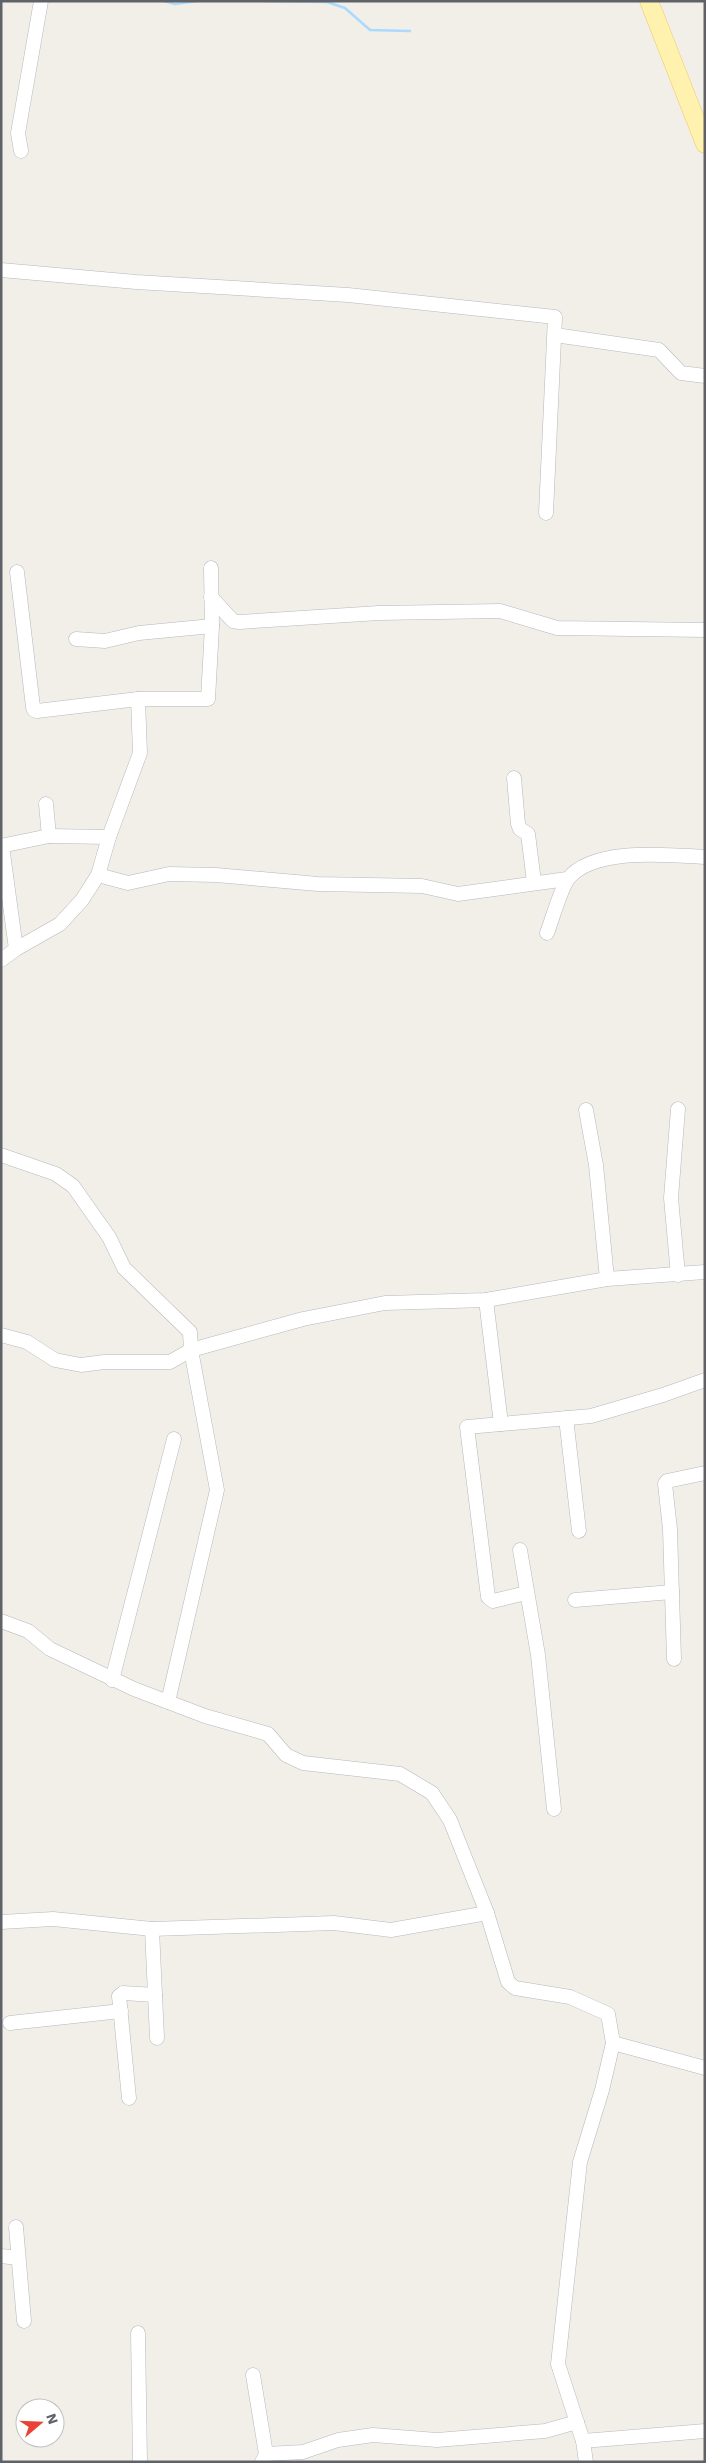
<svg xmlns="http://www.w3.org/2000/svg" width="706" height="2463" viewBox="0 0 706 2463" font-family="'Work Sans',sans-serif">
<style>
.lines{fill:none;stroke-linecap:round;stroke-linejoin:round}
.stream{stroke:#aadaff;stroke-width:2.5}
.minor-casing{stroke:#b5b8bc;stroke-width:15}
.major-casing{stroke:#f2c960;stroke-width:19}
.minor{stroke:#fff;stroke-width:14}
.major{stroke:#fff2af;stroke-width:18}
</style>
<rect width="100%" height="100%" fill="#f1efe8"/>
<g class="lines">
<g class="stream">
<path d="M164,1L175,4L197,1"/>
<path d="M264,1L327,2L345,8L370,30L410,31"/>
</g>
<g class="minor-casing">
<g id="minor">
<path d="M21,151L18,133L41,1"/>
<path d="M1,270L136,282L348,295L555,317L546,513"/>
<path d="M555,335L659,350L681,373L705,376"/>
<path d="M17,572L33,707L34,710L37,711L138,699H208L212,626L211,568"/>
<path d="M211,597L233,621L239,622L379,613L500,611L557,628L705,630"/>
<path d="M76,639L105,641L139,633L212,626"/>
<path d="M514,778L518,824L520,829L528,834L534,882"/>
<path d="M49,836L109,837"/>
<path d="M1,846L49,836L46,804"/>
<path d="M2,846L16,949"/>
<path d="M98,875L128,883L169,874L216,875L318,884L422,886L458,894L567,879"/>
<path d="M547,933C552,920 561,888 568,879C593,847 668,855 705,857"/>
<path d="M1,960L16,949L60,924L82,900L98,875L109,837L140,753L138,699"/>
<path d="M678,1109L671,1198L678,1275"/>
<path d="M586,1110L596,1165L607,1279"/>
<path d="M1,1155L56,1174L73,1186L109,1237L124,1268L190,1332L191,1350L217,1490L168,1702"/>
<path d="M486,1300L501,1424"/>
<path d="M1,1335L27,1342L55,1360L81,1365L104,1362H170L191,1350L303,1319L385,1303L486,1300L607,1279L705,1272"/>
<path d="M566,1418L579,1531"/>
<path d="M520,1550L538,1655L554,1809"/>
<path d="M526,1593L493,1601L488,1597L467,1427L591,1416L663,1395L705,1380"/>
<path d="M575,1600L672,1592"/>
<path d="M1,1621L28,1631L50,1649L134,1689L205,1716L268,1734L286,1755L303,1763L400,1774L432,1793L450,1820L487,1913L508,1982L515,1988L570,1997L608,2014L613,2043L602,2090L580,2162L558,2364L583,2441L586,2462"/>
<path d="M674,1659L670,1529L665,1484L667,1481L705,1473"/>
<path d="M112,1680L174,1439"/>
<path d="M1,1922L53,1919L152,1929L334,1923L391,1930L487,1913"/>
<path d="M152,1929L157,2038"/>
<path d="M10,2023L121,2011"/>
<path d="M613,2043L705,2068"/>
<path d="M129,2098L119,1996L123,1993L155,1995"/>
<path d="M16,2227L24,2321"/>
<path d="M1,2256L18,2258"/>
<path d="M138,2333L140,2462"/>
<path d="M253,2375L266,2454L262,2462"/>
<path d="M583,2441L705,2431"/>
<path d="M266,2454L303,2452L338,2440L373,2435L437,2440L545,2431L577,2422"/>
</g>
</g>
<g class="major-casing">
<path id="major" d="M649,1L705,144"/>
</g>
<use href="#minor" class="minor"/>
<use href="#major" class="major"/>
</g>
<rect width="706" height="2463" fill="none" stroke="#5f6368" stroke-width="5"/>
<g transform="translate(40 2423) rotate(71)"><circle r="24" fill="#ffffff" stroke="#bfc1c3"/>
<path d="M0-4L9 19L0 12L-9 19Z" fill="#ea4335"/>
<text y="-8" font-size="14" font-weight="bold" text-anchor="middle" fill="#5f6368">N</text>
</g>
</svg>
